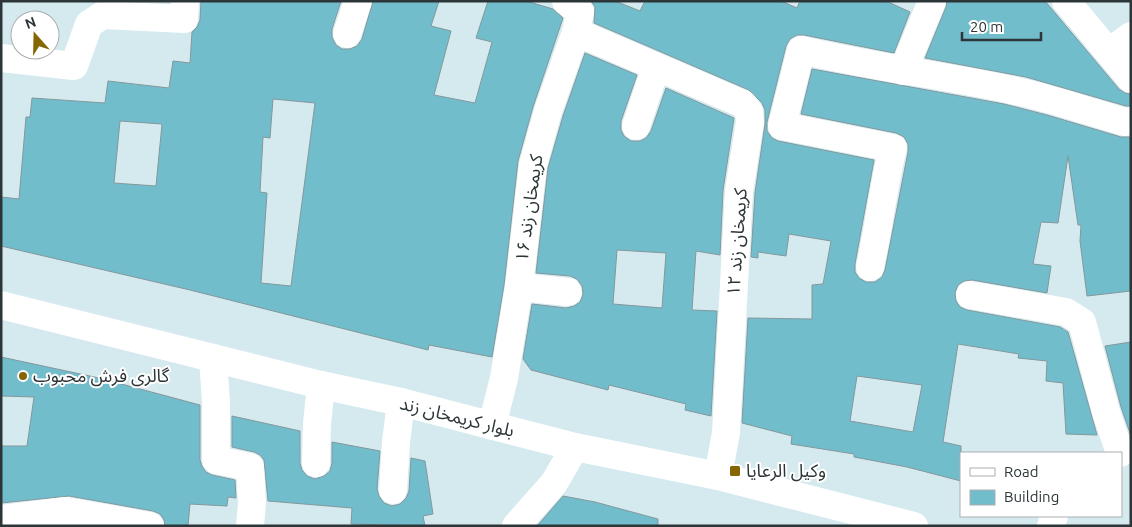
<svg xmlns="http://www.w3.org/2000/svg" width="1132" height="527" viewBox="0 0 1132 527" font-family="Ubuntu,'Noto Sans Arabic',sans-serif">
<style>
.building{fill:#72bdcc;stroke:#83989c;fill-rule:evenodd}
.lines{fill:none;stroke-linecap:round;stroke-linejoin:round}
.minor{stroke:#fff;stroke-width:28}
.major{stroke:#fff;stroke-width:28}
.poi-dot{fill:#866600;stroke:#fff;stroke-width:2}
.labels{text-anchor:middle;stroke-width:4;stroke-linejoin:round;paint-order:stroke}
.street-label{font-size:18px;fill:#2c3537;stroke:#fff}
.poi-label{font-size:18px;fill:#2c3537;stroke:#fff;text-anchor:start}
</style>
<rect width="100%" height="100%" fill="#d4eaef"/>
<g class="building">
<path d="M201,1H341L332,29V37L336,45L342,49H350L357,46L362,39L373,1H439L431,26L451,31L434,95L475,103L492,42L476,38L488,1H526L553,9L563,18L533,107L518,161L504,285L492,357L429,345L428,350L190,290L1,246V197L19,199L26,117H30L32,98L105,103L108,81L169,88L173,61L190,63L192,32L197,27L200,20ZM273,99L315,103L291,286L261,283L267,193L260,192L263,137L270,138ZM120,121L162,124L156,186L114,183Z"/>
<path d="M591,1H615L640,11L645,1H781L797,8L800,1H886L910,12L894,53L804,35H797L790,39L786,46L767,122V131L772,138L778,141L874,160L855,264V272L859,278L866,282H875L882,277L885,270L908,152V144L904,137L896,133L801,114L812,69L1004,104L1047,115L1121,137H1131V291L1087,296L1080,241L1081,225H1078L1068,156L1058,223L1041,222L1033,264L1051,266L1047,293L972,280L964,281L958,285L955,293L956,301L960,307L967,310L1060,327L1068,332L1097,435L1066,434L1063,383L1046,381L1047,361L1018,358L1019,354L958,344L943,442L961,446V481L907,467L854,457V454L791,444L792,436L742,423L748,318L812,319V285L823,284L831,241L789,234L786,256L758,252V258L751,257L755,193L765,124V110L762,103L749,90L594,23L595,7ZM857,376L922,385L913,432L850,421Z"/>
<path d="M947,1H1045L1119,89L1125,93L1131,94V106H1126L1026,77L925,58L946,7Z"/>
<path d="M585,53L637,75L621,121V130L624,136L631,141H640L646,138L651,131L666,88L734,118L723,190L720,255L696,251L692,310L717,311L711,416L685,410L686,404L609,385L608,390L531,370L523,359L532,304L566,308L574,306L580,302L583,294L582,286L577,279L570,276L536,273L548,168L563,116ZM617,250L666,253L662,308L613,304Z"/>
<path d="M1131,342V436L1121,407L1105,346Z"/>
<path d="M1,357L99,378L200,405V460L202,466L206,472L212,475L235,480L236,498L228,497L227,506L190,504L188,526H165L164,520L160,514L153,511L69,496L1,503V446H27L34,397L1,396Z"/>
<path d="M232,416L300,431V463L302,470L307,476L315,479L324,476L330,471L332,463V442L380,451L377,489L379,496L384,503L392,506L400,504L406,498L409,491L411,458L425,461L433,514L423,516L425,526L351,524L352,508L268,501L264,460L260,455L254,452L232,447Z"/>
<path d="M563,496L595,502L658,519V526H537Z"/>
</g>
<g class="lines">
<g class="minor">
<path d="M1066,1L1131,79"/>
<path d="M576,32L743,104L749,112L750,122L739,191L726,433L718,476"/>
<path d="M347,34L358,1"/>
<path d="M1109,52L1131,36"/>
<path d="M1,58L74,66L89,24L103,15L184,19L185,1"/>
<path d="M903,71L932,1"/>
<path d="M636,126L656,67"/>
<path d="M870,267C879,227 883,187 893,148L782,126L801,50C869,66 939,75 1007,89C1047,97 1086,111 1125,122L1131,121"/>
<path d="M519,287L568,292"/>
<path d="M970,295L1066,312L1082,322L1106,412L1120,453"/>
<path d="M213,358L216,402V460L250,467L252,503L250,526"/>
<path d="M492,426L504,378L519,287L533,165L548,111L576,32L580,12L566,1"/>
<path d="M316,463L317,424L321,385"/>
<path d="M393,490L396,442L401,402"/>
<path d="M1,519L66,511L150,526"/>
<path d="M516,526L554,483L575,447"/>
<path d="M1051,526L1054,516"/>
</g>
<path class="major" d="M1,305L321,385L401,402L575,447L718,476L914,526"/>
</g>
<g class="poi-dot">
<circle cx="23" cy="376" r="5"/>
<rect x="729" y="465" width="12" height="12" rx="2.5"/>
</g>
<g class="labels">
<g class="street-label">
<text transform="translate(529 208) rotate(-82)" y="6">کریمخان زند ۱۶</text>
<text transform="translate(737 242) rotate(-86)" y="6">کریمخان زند ۱۲</text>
<text transform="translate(457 417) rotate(14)" y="6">بلوار کریمخان زند</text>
</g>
<g class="poi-label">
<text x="33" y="382">گالری فرش محبوب</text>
<text x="746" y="477">وکیل الرعایا</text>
</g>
</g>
<rect width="1132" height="527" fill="none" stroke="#2c3537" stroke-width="5"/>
<rect x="960" y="452" width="162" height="65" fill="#ffffff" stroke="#abaeaf"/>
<rect x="970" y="468" width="25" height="8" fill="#ffffff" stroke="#abaeaf"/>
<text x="1004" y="477" font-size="15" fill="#2c3537">Road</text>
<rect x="970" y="490" width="25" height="15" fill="#72bdcc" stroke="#abaeaf"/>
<text x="1004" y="502" font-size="15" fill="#2c3537">Building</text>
<g transform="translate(35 35) rotate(340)"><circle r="24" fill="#ffffff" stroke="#abaeaf"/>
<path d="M0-4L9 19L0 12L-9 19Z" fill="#866600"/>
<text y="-8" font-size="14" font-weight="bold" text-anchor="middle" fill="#2c3537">N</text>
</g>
<path d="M962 32v8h79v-8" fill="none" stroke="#2c3537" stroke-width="2.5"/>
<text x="970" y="32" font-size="15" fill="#2c3537" stroke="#ffffff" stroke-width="4" paint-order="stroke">20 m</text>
</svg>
